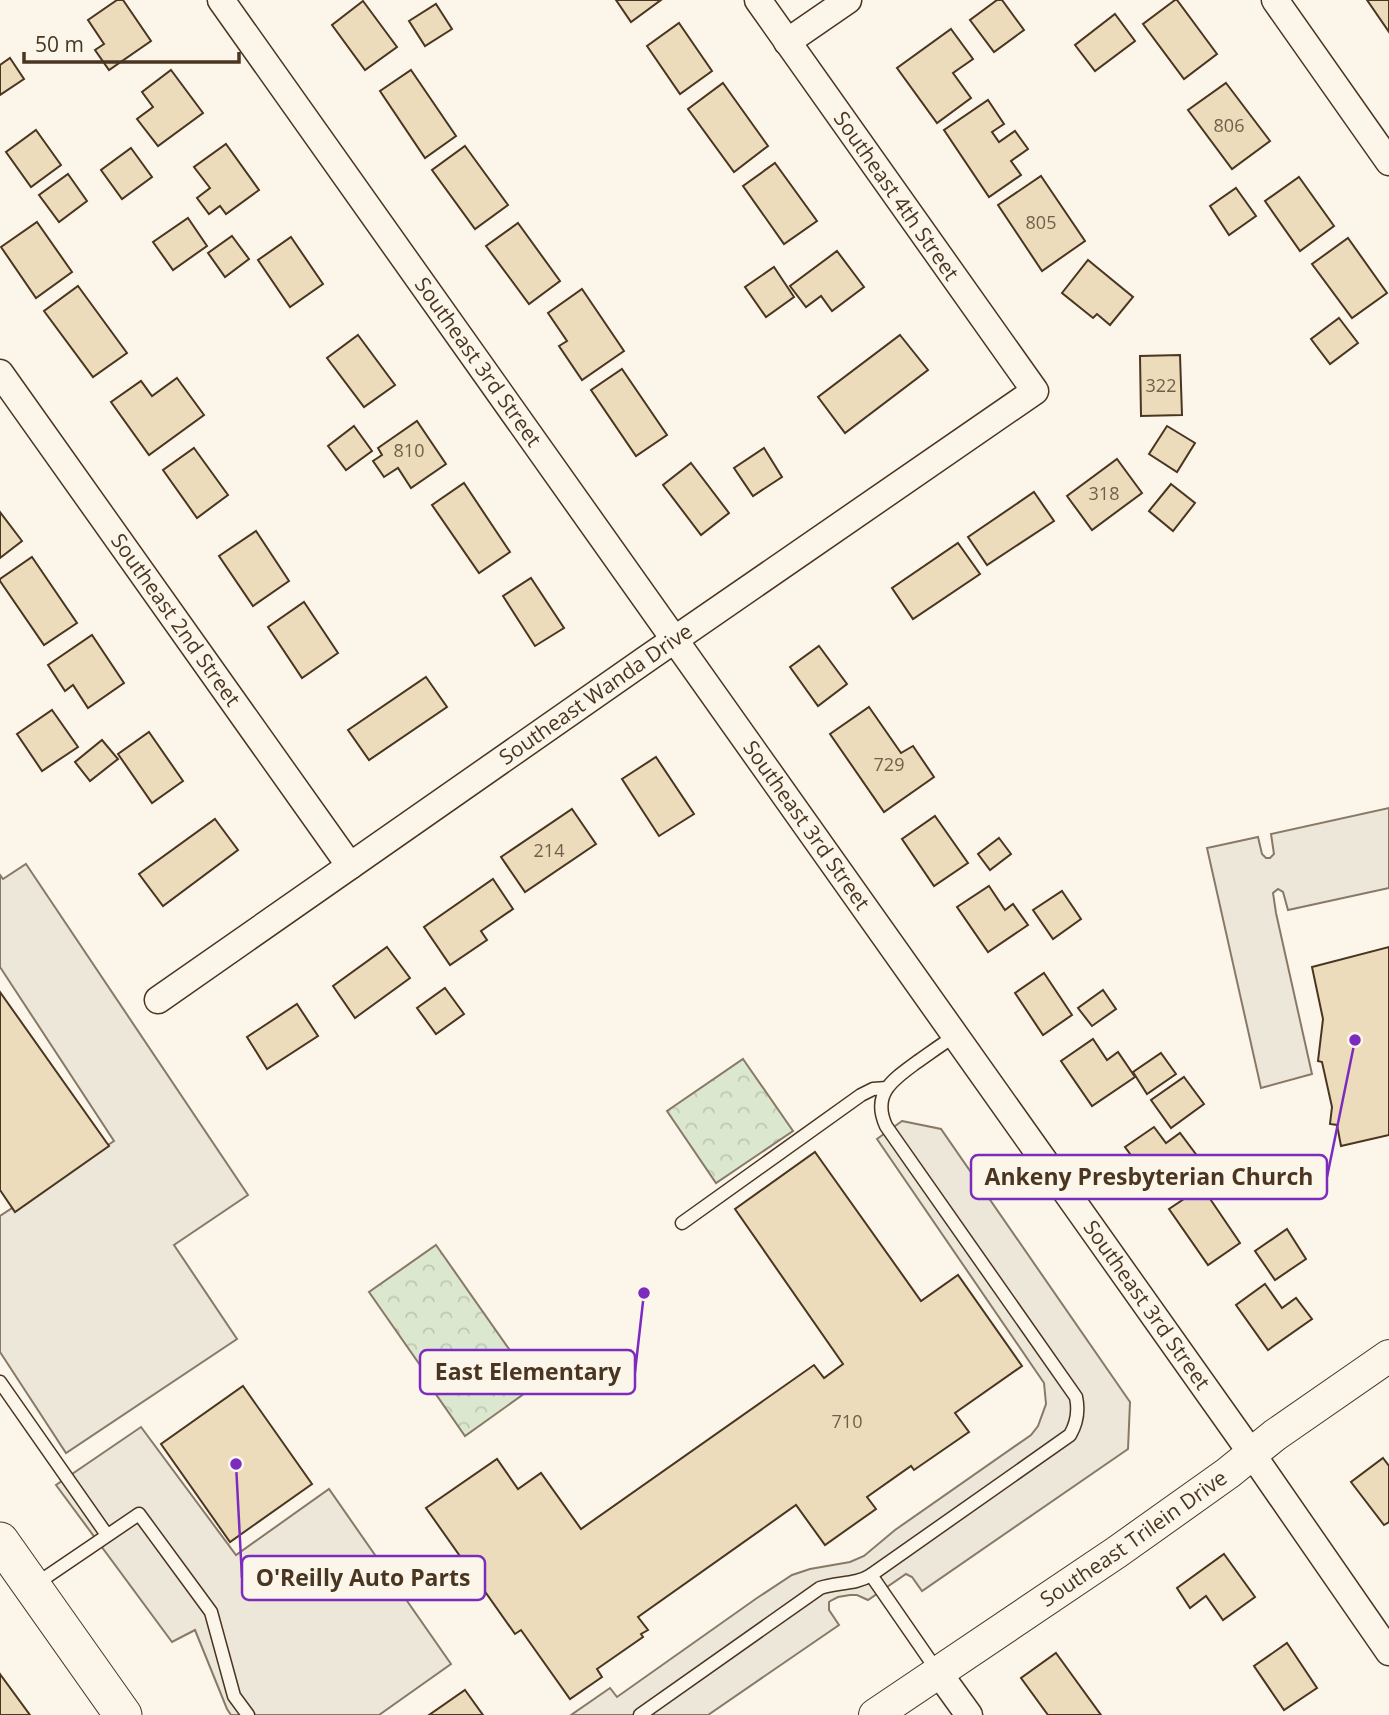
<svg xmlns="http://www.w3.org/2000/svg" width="1389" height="1715" viewBox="0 0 1389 1715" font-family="'Open Sans',sans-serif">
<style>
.forest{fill:url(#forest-crowns);stroke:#887966;stroke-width:2}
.parking{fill:#ede7d9;stroke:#887966;stroke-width:2}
.building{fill:#ecdcbc;stroke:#4a3520;stroke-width:2}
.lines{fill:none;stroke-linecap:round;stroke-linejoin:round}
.service-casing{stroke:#4a3520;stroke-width:15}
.minor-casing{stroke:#4a3520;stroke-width:29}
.tertiary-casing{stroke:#4a3520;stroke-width:34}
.secondary-casing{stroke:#4a3520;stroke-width:39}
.service{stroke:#fbf6e9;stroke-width:12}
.minor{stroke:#fbf6e9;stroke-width:26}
.tertiary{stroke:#fbf6e9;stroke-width:32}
.secondary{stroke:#fbf6e9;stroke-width:37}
.labels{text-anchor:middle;stroke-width:5;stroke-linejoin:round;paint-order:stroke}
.number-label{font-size:18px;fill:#725f47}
.street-label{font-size:21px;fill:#4a3520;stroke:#fbf6e9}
.leader{fill:none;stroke:#7b2cbf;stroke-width:2.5}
.callout-dot{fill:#7b2cbf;stroke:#fbf6e9;stroke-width:2.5}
.callout{fill:#fbf6e9;stroke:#7b2cbf;stroke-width:2.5}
.callout-label{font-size:23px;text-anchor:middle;font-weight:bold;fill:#4a3520}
</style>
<defs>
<pattern id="forest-crowns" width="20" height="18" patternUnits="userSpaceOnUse" patternTransform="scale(1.75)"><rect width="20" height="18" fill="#dce7d0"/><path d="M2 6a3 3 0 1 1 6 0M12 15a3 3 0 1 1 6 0" fill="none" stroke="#bec7b2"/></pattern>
</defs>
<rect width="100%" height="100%" fill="#fbf6e9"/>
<g class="forest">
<path d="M743,1059L793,1131L716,1183L667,1111Z"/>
<path d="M436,1245L535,1386L465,1436L433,1390L436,1388L369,1292Z"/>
</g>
<g class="parking">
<path d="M1389,808V888L1288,910L1283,892L1278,889L1273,893L1276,913L1312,1074L1261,1088L1207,848L1258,837L1262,854L1266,858H1270L1274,854L1271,834Z"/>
<path d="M26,864L248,1195L174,1245L237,1339L66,1453L0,1352V1216L114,1141L0,967V875L3,879Z"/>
<path d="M902,1121L941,1129L1130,1402L1128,1449L922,1591L912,1577L906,1574L868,1600L857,1595H850L838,1597L832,1600L829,1602V1610L839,1625L708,1715H571L610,1688L617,1697L757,1598L792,1575L810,1569L850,1562L864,1556L895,1530L1031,1435L1038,1426L1046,1404L1044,1383L877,1139Z"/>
<path d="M141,1427L236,1555L329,1489L451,1664L379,1715H231L227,1709L195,1630L172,1642L56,1485Z"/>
</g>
<g class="building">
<path d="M117,0H123L151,41L109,70L95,50L104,44L88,20Z"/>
<path d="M616,0H661L631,22Z"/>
<path d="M997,0H1002L1024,30L994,52L970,20Z"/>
<path d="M1175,0H1177L1217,54L1184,79L1143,24Z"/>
<path d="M1367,0H1389V32Z"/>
<path d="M363,1L397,47L365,70L332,25Z"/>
<path d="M436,4L452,29L425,46L409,21Z"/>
<path d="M1115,14L1135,41L1095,71L1075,45Z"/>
<path d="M679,23L712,71L680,94L647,46Z"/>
<path d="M951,29L973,59L953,73L971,98L937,123L897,68Z"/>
<path d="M10,58L24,79L0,95V65Z"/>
<path d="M171,70L203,113L158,146L137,119L153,107L142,92Z"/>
<path d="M411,70L456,136L425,158L380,91Z"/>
<path d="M723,83L768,146L734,172L688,109Z"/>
<path d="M1226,83L1270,141L1232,169L1188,110Z"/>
<path d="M988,100L1004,124L992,132L999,142L1015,131L1028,149L1011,161L1021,175L989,197L944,130Z"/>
<path d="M36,130L61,165L31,187L6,152Z"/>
<path d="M226,144L259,190L226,214L220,206L209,214L197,198L210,188L194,167Z"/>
<path d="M465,146L508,205L475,229L432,170Z"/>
<path d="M131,148L152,177L122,199L101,170Z"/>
<path d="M775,163L817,221L784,244L743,186Z"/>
<path d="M68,174L87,201L59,222L39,195Z"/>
<path d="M1041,176L1085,241L1042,271L998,205Z"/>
<path d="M1299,177L1334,226L1300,251L1265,201Z"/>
<path d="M1236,188L1256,216L1229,235L1210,206Z"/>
<path d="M188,218L207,246L173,270L153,242Z"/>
<path d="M37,222L72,272L36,298L1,247Z"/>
<path d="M518,223L560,281L529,304L486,246Z"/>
<path d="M232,236L249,259L225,277L208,253Z"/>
<path d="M291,237L323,284L290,307L258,260Z"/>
<path d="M1348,238L1387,293L1352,318L1312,264Z"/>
<path d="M837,251L864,287L832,311L821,296L806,307L790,286Z"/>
<path d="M1088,260L1133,297L1110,325L1097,314L1093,318L1062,293Z"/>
<path d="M774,267L794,297L766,317L745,287Z"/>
<path d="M78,286L127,353L93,377L44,311Z"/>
<path d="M582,289L624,351L582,380L559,346L567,341L548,313Z"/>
<path d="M1339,318L1358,343L1330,364L1311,339Z"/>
<path d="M358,335L395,385L364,407L327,358Z"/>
<path d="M900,335L928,370L845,433L818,397Z"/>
<path d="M1180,355L1182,415L1141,416L1140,356Z"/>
<path d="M622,369L667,435L636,456L591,390Z"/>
<path d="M177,378L204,415L149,455L111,402L141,381L152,396Z"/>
<path d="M417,421L446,464L411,488L398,468L384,477L373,461L382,455L378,448Z"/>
<path d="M354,426L372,451L346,470L328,446Z"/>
<path d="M1167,426L1195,443L1177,472L1149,454Z"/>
<path d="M194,448L228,495L197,518L163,470Z"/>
<path d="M764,448L782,477L753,496L734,468Z"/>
<path d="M1117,459L1142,493L1092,530L1067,496Z"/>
<path d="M691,463L729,513L701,535L663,485Z"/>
<path d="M464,483L510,552L479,573L432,505Z"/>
<path d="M1171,484L1195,503L1173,531L1149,511Z"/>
<path d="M1034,492L1054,521L987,565L968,537Z"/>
<path d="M0,512L22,541L0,558Z"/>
<path d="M256,531L289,581L253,606L219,556Z"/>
<path d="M958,543L980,574L913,619L892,588Z"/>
<path d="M32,557L77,623L44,645L0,581V579Z"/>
<path d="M531,578L564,628L535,646L503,596Z"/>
<path d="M304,602L338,653L302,678L268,627Z"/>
<path d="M92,635L124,683L88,708L73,685L65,691L48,665Z"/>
<path d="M819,646L847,684L818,706L790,667Z"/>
<path d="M426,677L447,707L369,760L348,730Z"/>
<path d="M869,707L901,753L913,746L934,777L884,812L830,734Z"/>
<path d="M52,710L78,747L42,771L17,734Z"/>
<path d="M149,732L183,781L152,803L118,754Z"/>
<path d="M102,740L118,759L90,781L75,762Z"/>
<path d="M656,757L694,814L659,836L622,779Z"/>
<path d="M572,809L596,844L525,892L501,857Z"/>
<path d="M935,816L968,863L934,886L902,839Z"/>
<path d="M215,819L238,850L163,906L139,874Z"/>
<path d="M999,838L1011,854L990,870L978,854Z"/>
<path d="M493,879L513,909L481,931L487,940L450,965L424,927Z"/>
<path d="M989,886L1005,910L1013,904L1028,925L988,952L957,907Z"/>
<path d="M1062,891L1081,919L1053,939L1033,910Z"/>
<path d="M387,947L410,978L355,1018L333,986Z"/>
<path d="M1389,947V1135L1341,1146L1337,1125L1330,1124L1332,1107L1322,1062L1318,1061L1323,1019L1312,967Z"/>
<path d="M1044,973L1072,1015L1043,1035L1015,993Z"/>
<path d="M445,988L464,1014L436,1034L417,1008Z"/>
<path d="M1103,990L1116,1009L1092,1026L1078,1008Z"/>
<path d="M0,992L109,1146L15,1212L0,1190Z"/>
<path d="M297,1004L318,1036L267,1069L247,1037Z"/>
<path d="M1093,1039L1107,1060L1118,1052L1135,1077L1092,1106L1061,1061Z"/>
<path d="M1161,1053L1176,1074L1147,1094L1133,1072Z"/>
<path d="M1184,1077L1204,1104L1171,1128L1151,1100Z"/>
<path d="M1154,1127L1166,1143L1180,1133L1198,1157L1155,1188L1125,1147Z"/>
<path d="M815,1152L921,1301L958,1275L1022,1366L955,1413L969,1432L914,1470L911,1466L867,1497L876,1509L825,1545L796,1505L638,1617L648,1630L641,1634L643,1637L597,1669L602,1677L570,1699L521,1630L515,1634L426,1508L497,1459L518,1489L541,1473L581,1529L814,1365L824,1378L843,1364L735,1209Z"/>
<path d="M1202,1187L1240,1243L1208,1265L1169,1209Z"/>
<path d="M1287,1229L1306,1259L1275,1280L1255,1251Z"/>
<path d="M1265,1284L1282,1308L1296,1298L1312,1319L1268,1350L1236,1305Z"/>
<path d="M243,1386L312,1484L230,1542L161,1444Z"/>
<path d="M1383,1458L1389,1466V1522L1384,1525L1351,1482Z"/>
<path d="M1224,1554L1255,1597L1223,1620L1206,1596L1190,1608L1177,1588Z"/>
<path d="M1287,1643L1317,1688L1284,1710L1254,1666Z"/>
<path d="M1056,1653L1101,1715H1048L1021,1678Z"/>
<path d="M0,1674L30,1715H0Z"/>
<path d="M465,1690L483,1715H429Z"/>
</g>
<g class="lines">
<g class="service-casing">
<g id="service">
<path d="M682,1223L861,1095L873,1089L887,1088"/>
<path d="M0,1382L107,1535"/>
<path d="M871,1575L938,1672"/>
<path d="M33,1586L139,1514L211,1612L234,1696L248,1715"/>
<path d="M640,1715L820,1588C837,1582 855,1585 871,1575L1070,1435C1077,1423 1079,1411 1076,1397L886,1126C871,1093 894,1079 917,1062C930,1053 942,1044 955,1036"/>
</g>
</g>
<g class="minor-casing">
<g id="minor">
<path id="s1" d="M221,0L1252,1454L1389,1652"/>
<path d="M1275,0L1389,162"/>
<path d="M787,42L848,0"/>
<path id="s2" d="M0,373L350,866"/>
<path id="s3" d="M158,1000L645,660L1035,391L758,0"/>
<path d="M938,1672L969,1715"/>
</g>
</g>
<g class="tertiary-casing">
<g id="tertiary">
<path id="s4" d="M875,1715L1117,1552L1228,1473L1275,1435L1389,1356"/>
</g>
</g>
<g class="secondary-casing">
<path id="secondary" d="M0,1541L123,1715"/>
</g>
<use href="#service" class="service"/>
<use href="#minor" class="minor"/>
<use href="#tertiary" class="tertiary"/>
<use href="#secondary" class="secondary"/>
</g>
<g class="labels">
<g class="number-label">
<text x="1229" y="132">806</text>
<text x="1041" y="229">805</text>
<text x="1161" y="392">322</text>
<text x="409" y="457">810</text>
<text x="1104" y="500">318</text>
<text x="889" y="771">729</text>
<text x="549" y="857">214</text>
<text x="847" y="1428">710</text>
</g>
<g class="street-label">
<text transform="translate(896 196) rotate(55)" y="7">Southeast 4th Street</text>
<text dy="7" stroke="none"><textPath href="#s1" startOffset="444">Southeast 3rd Street</textPath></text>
<text dy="7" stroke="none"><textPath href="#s2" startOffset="303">Southeast 2nd Street</textPath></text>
<text dy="7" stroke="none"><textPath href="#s3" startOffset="534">Southeast Wanda Drive</textPath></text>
<text dy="7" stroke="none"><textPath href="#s1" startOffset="1012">Southeast 3rd Street</textPath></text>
<text dy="7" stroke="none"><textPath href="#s1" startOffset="1600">Southeast 3rd Street</textPath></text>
<text dy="7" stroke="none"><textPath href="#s4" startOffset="313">Southeast Trilein Drive</textPath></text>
</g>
</g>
<path class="leader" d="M1355 1040L1327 1177M644 1293L635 1372M236 1464L242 1578"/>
<g class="callout-dot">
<circle cx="1355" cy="1040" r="7"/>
<circle cx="644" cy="1293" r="7"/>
<circle cx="236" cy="1464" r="7"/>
</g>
<g class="callout">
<rect x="971" y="1155" width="356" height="44" rx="7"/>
<rect x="420" y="1350" width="215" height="44" rx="7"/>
<rect x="242" y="1556" width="243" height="44" rx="7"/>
</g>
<g class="callout-label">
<text x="1149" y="1185">Ankeny Presbyterian Church</text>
<text x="528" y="1380">East Elementary</text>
<text x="363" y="1586">O'Reilly Auto Parts</text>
</g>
<path d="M24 52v10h215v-10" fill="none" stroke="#4a3520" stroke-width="3.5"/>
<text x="35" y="52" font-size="21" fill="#4a3520" stroke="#fbf6e9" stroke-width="5" paint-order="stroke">50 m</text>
</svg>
